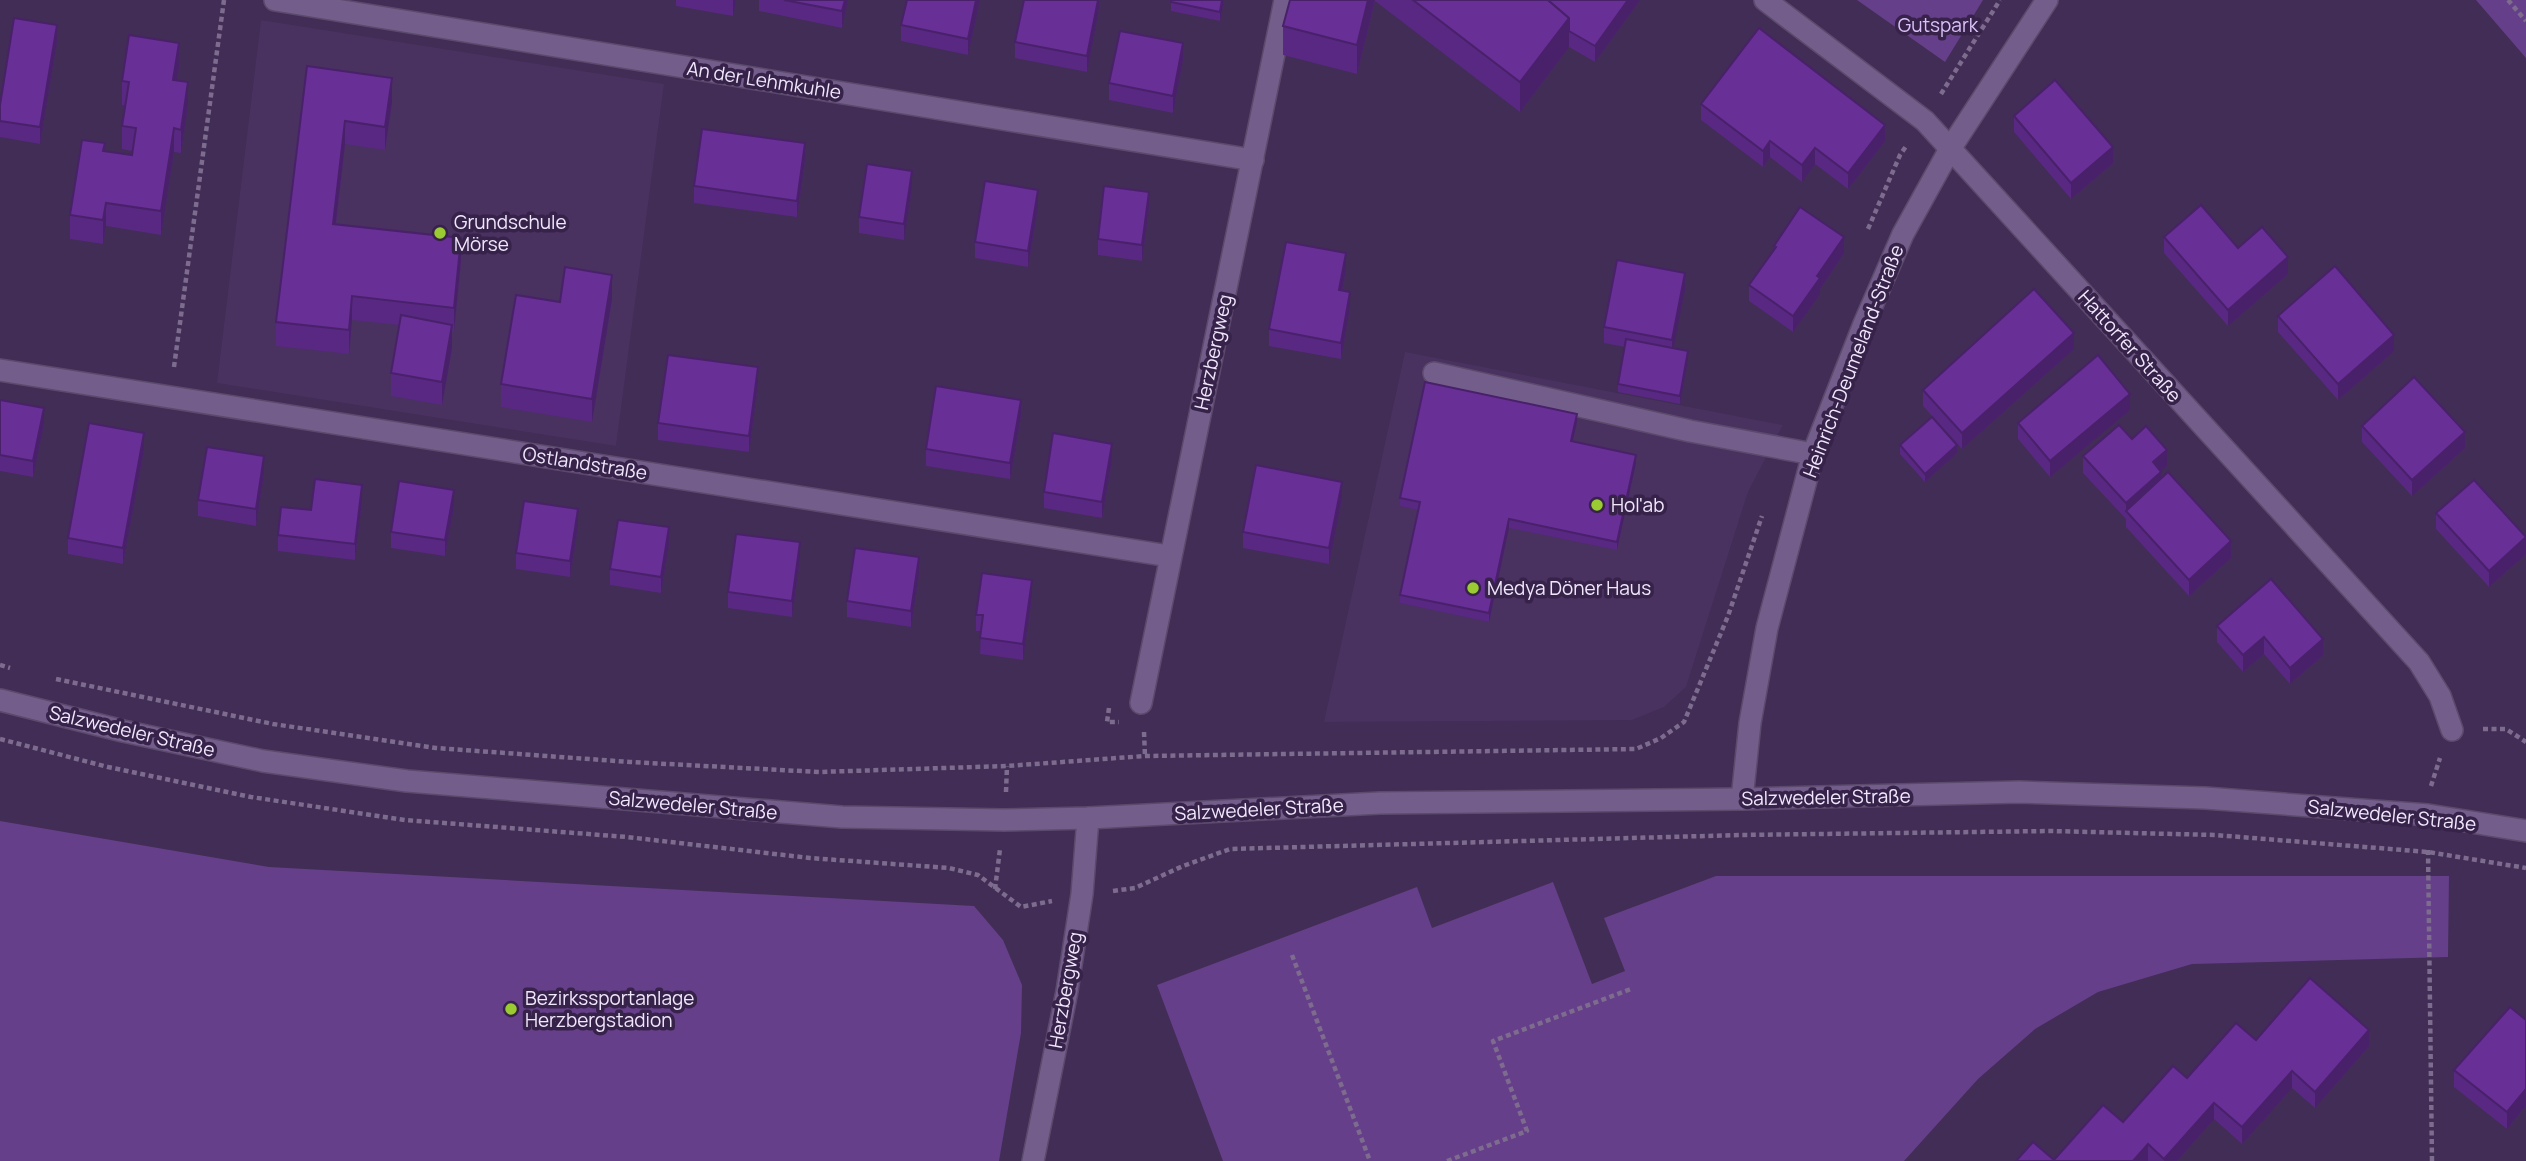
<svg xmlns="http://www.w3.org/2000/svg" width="2526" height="1161" viewBox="0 0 2526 1161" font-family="Manrope,sans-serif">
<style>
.built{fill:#493160}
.green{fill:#653f89}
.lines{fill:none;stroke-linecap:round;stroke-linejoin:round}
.minor-casing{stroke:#5c4a6c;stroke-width:24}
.path{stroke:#7d6c8e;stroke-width:4.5;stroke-dasharray:5 3.5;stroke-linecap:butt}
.minor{stroke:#735e8b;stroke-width:21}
.wall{fill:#592882}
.shaded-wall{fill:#49216a}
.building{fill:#682f97;stroke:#49216a;stroke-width:2}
.poi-dot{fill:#9bcb33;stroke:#37224a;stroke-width:2.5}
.labels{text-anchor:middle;stroke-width:7;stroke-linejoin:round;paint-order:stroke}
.park-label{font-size:19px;fill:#dbc2f8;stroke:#37224a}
.street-label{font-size:19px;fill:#f0e7fc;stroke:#37224a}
.poi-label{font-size:19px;fill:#f0e7fc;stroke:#37224a;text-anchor:start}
</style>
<rect width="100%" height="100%" fill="#412d55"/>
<g class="built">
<path d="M261,20L664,84L616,446L217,383Z"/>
<path d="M1405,352L1783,425L1748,492L1686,687L1664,707L1632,720L1324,722Z"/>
</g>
<g class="green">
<path d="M1857,0H1983L1945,62Z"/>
<path d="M2476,0H2526V58Z"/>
<path d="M0,821L269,867L974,906L1003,940L1022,985L1021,1033L999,1161H0Z"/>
<path d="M1716,876H2449L2448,957L2192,964L2098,992L2035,1029L1978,1079L1904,1161H1223L1157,985L1417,887L1432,928L1553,882L1592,984L1625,971L1604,918Z"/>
</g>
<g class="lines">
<g class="minor-casing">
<g id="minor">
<path d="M275,0L1253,160"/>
<path d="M1765,0L1925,121L2419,662L2440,696L2452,730"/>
<path d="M0,370L1169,556"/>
<path d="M1434,373L1690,431L1813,454"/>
<path d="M0,700L123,731L263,761L407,781L842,817L1004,820L1088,818L1380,803L1742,799L2019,792L2205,798L2428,815L2526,831"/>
<path d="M1141,703L1285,0"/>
<path d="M1742,799L1750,723L1767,628L1813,454L1864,324L1903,234L1950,149L2047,0"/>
<path d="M1033,1161L1067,991L1082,894L1088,818"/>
</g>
</g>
<g class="path">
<path d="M2508,0L2526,21"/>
<path d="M1941,94L2000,0"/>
<path d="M1868,229L1900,155L1907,145"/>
<path d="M174,367L224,0"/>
<path d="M0,665L10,668"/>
<path d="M56,679L273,724L436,748L630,762L819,772L1007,766L1145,756L1636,749L1661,738L1684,722L1728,616L1762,516"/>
<path d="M1109,708L1107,722H1119"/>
<path d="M2483,729H2506L2526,742"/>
<path d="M1144,732L1145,756"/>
<path d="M0,739L108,767L251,797L405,820L627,837L810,858L949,868L978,875L1021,907L1052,901"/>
<path d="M2431,786L2440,758"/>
<path d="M1006,792L1007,766"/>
<path d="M2428,850L2432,1161"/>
<path d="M995,889L1000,849"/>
<path d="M1113,891L1135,888L1183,866L1230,849L1741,835L2051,831L2215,835L2428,852L2526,868"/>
<path d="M1292,955L1370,1161"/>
<path d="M1447,1161L1527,1131L1493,1041L1631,989"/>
</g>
<use href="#minor" class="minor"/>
</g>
<g class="wall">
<path d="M676,0H736L733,16L676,6Z"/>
<path d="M759,0H848L842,28L759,11Z"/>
<path d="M980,0L968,55L901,41V25Z"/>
<path d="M1099,0V9L1087,72L1015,58V42Z"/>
<path d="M1171,0H1224L1220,21L1171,11Z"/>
<path d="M1290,0H1640L1595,62L1569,47L1520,112L1375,1L1357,74L1283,55V26Z"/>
<path d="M57,41L40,144L0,137V105Z"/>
<path d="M1183,60L1173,113L1109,100V83Z"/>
<path d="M307,66L392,102L385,150L345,144L336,224L461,261L454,331H452V348L442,405L391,396V373L399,325L352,320L349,354L276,346V322Z"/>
<path d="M179,67L177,80L188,105L181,153L174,152L161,235L106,226L103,244L70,239V215L105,151L132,155V151L122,149V126L125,105H122V81Z"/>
<path d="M1701,104L1885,141L1848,189L1815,164L1802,182L1770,157L1763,167L1701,120Z"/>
<path d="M2014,116L2113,163L2071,199L2014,132Z"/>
<path d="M805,160L797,217L694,203V186Z"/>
<path d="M912,187L904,240L859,233V217Z"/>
<path d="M1038,207L1028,267L975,258V242Z"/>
<path d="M1149,208L1142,261L1098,255V239Z"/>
<path d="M2164,237L2238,248L2288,274L2228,326L2164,253Z"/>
<path d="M1774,246L1844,253L1820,289V294L1793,332L1749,301V285L1774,251Z"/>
<path d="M1346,270L1342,291L1350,308L1341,359L1269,346V329Z"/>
<path d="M1685,289L1673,348L1688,360L1680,404L1618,392V384L1625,347L1604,343V327Z"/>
<path d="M612,299L592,422L501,407V384L560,302Z"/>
<path d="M2278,316L2394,351L2338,400L2278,332Z"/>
<path d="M2074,349L1962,449L1923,406V390Z"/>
<path d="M758,384L749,452L658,440V423Z"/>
<path d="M0,400L44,424L33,477L0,471Z"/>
<path d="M2130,410L2050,477L2018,439V423Z"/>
<path d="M1021,416L1010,479L926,466V449Z"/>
<path d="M1577,422L1573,441L1636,463L1617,550L1509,528L1489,622L1400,603V595L1418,510L1400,506V498Z"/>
<path d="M2362,426L2465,448L2412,496L2362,442Z"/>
<path d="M2132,439L2167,466L2161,471V478L2231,558L2189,596L2126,527V519L2083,473V456Z"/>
<path d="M1900,445L1957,453L1925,482L1900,454Z"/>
<path d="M144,449L123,564L68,554V538Z"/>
<path d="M1112,460L1102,518L1044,508V492Z"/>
<path d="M264,473L256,526L198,516V500Z"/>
<path d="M1342,498L1329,564L1243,548V532Z"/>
<path d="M362,501L355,560L278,551V535L311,510Z"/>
<path d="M454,506L445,556L391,548V532Z"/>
<path d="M2436,513L2526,554L2489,587L2436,529Z"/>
<path d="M578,526L570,577L516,569V553Z"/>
<path d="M669,544L661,593L610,585V569Z"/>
<path d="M800,559L792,617L728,608V592Z"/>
<path d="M919,573L911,627L847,617V601Z"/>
<path d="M1032,596L1023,660L980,654L981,631H976V615Z"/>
<path d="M2217,626L2323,639V655L2290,684L2264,654L2243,672L2217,642Z"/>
<path d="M2526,1020V1105L2507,1129L2454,1087V1070Z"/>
<path d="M2256,1040L2369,1046L2315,1108L2292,1088L2242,1144L2214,1119L2177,1161L2054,1160L2123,1122L2187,1078Z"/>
</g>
<g class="shaded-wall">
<path d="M733,0H736L733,16Z"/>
<path d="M845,0H848L842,28V11Z"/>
<path d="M976,0H980L968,55V39Z"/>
<path d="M1098,0H1099V9L1087,72V56Z"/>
<path d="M1222,0H1224L1220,21V12Z"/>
<path d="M1368,0H1375L1357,74V45Z"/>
<path d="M1628,0H1640L1595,62V46Z"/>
<path d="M1569,18V47L1520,112V82Z"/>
<path d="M57,25V41L40,144V127Z"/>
<path d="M179,43V67L173,103V80Z"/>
<path d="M1183,43V60L1173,113V96Z"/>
<path d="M392,78V102L385,150V127Z"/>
<path d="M188,82V105L181,153V130Z"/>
<path d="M345,121V144L333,247V224Z"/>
<path d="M1885,125V141L1848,189V173Z"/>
<path d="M174,128V152L161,235V211Z"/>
<path d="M1770,141V157L1763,167V151Z"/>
<path d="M805,143V160L797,217V201Z"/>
<path d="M2113,147V163L2071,199V183Z"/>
<path d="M1815,148V164L1802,182V165Z"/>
<path d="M912,171V187L904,240V224Z"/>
<path d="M1038,190V207L1028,267V251Z"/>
<path d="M1149,192V208L1142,261V245Z"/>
<path d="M106,203V226L103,244V220Z"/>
<path d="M1844,237V253L1820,289V294L1793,332V316L1817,276Z"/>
<path d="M461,238V261L454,331V308Z"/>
<path d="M1346,253V270L1339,306V290Z"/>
<path d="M2288,257V274L2228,326V310Z"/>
<path d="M1685,273V289L1672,356V340Z"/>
<path d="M612,275V299L592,422V399Z"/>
<path d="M1350,292V308L1341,359V343Z"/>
<path d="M352,296V320L349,354V330Z"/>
<path d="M452,325V348L442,405V382Z"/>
<path d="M2074,333V349L1962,449V433Z"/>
<path d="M2394,335V351L2338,400V384Z"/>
<path d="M1688,351V360L1680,404V396Z"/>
<path d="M758,367V384L749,452V436Z"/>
<path d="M2130,394V410L2050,477V461Z"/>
<path d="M1021,400V416L1010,479V463Z"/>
<path d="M44,408V424L33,477V461Z"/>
<path d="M1577,414V422L1571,449V441Z"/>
<path d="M2465,432V448L2412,496V480Z"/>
<path d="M144,433V449L123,564V548Z"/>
<path d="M1112,444V460L1102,518V502Z"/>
<path d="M1957,445V453L1925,482V474Z"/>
<path d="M2167,450V466L2153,478V462Z"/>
<path d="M1636,455V463L1617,550V542Z"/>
<path d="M264,456V473L256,526V509Z"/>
<path d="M2161,472V488L2126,511V503Z"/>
<path d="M1342,482V498L1329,564V548Z"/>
<path d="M362,485V501L355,560V544Z"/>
<path d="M454,490V506L445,556V540Z"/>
<path d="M578,509V526L570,577V561Z"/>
<path d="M1509,519V528L1489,622V613Z"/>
<path d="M669,527V544L661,593V577Z"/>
<path d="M2526,537V554L2489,587V571Z"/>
<path d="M2231,541V558L2189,596V580Z"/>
<path d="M800,542V559L792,617V601Z"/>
<path d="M919,557V573L911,627V611Z"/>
<path d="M1032,580V596L1023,660V644Z"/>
<path d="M2264,637V654L2243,672V655Z"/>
<path d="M2323,639V655L2290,684V668Z"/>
<path d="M2369,1030V1046L2315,1108V1092Z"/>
<path d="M2292,1071V1088L2242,1144V1127Z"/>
<path d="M2526,1089V1105L2507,1129V1112Z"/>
<path d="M2214,1103V1119L2177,1161H2164V1159Z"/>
<path d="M2148,1144V1161H2133Z"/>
</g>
<g class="building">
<path d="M784,0H845L842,11Z"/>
<path d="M907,0H976L968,39L901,25Z"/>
<path d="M1024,0H1098L1087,56L1015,42Z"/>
<path d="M1171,0H1222L1220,12L1171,2Z"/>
<path d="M1290,0H1368L1357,45L1283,26Z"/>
<path d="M1413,0H1548L1569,18L1520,82Z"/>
<path d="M1548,0H1628L1595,46L1569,31V18Z"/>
<path d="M14,18L57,25L40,127L0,121V105Z"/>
<path d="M1759,28L1885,125L1848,173L1815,148L1802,165L1770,141L1763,151L1701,104Z"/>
<path d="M1120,31L1183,43L1173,96L1109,83Z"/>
<path d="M129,35L179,43L173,80L188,82L181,130L174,128L161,211L106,203L103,220L70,215L82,140L105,143L103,151L132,155L136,128L122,126L129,82L122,81Z"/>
<path d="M307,66L392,78L385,127L345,121L333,224L461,238L454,308L352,296L349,330L276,322Z"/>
<path d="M2055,80L2113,147L2071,183L2014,116Z"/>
<path d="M702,129L805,143L797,201L694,186Z"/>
<path d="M867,164L912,171L904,224L859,217Z"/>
<path d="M985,181L1038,190L1028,251L975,242Z"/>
<path d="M1104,186L1149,192L1142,245L1098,239Z"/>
<path d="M2201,205L2238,248L2262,227L2288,257L2228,310L2164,237Z"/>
<path d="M1800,207L1844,237L1817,276L1820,278L1793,316L1749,285L1776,247L1774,246Z"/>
<path d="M1286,242L1346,253L1339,290L1350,292L1341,343L1269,329Z"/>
<path d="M1617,260L1685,273L1672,340L1604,327Z"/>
<path d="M2335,266L2394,335L2338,384L2278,316Z"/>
<path d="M565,267L612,275L592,399L501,384L516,295L560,302Z"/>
<path d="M2034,289L2074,333L1962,433L1923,390Z"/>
<path d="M401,315L452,325L442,382L391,373Z"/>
<path d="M1626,339L1688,351L1680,396L1618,384Z"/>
<path d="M668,355L758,367L749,436L658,423Z"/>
<path d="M2098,355L2130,394L2050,461L2018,423Z"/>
<path d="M2414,377L2465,432L2412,480L2362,426Z"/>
<path d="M1425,382L1577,414L1571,441L1636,455L1617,542L1509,519L1489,613L1400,595L1420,502L1400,498Z"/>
<path d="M936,386L1021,400L1010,463L926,449Z"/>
<path d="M0,400L44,408L33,461L0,455Z"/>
<path d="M1932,417L1957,445L1925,474L1900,445Z"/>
<path d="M89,423L144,433L123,548L68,538Z"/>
<path d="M2119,425L2132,439L2146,426L2167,450L2153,462L2161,472L2126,503L2083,456Z"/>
<path d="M1053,433L1112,444L1102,502L1044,492Z"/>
<path d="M207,447L264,456L256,509L198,500Z"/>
<path d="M1256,465L1342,482L1329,548L1243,532Z"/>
<path d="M2168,472L2231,541L2189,580L2126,511Z"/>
<path d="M315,479L362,485L355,544L278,535L281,507L311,510Z"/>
<path d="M2474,480L2526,537L2489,571L2436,513Z"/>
<path d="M399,481L454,490L445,540L391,532Z"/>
<path d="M524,501L578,509L570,561L516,553Z"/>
<path d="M618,520L669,527L661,577L610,569Z"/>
<path d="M736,534L800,542L792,601L728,592Z"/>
<path d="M855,548L919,557L911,611L847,601Z"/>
<path d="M982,573L1032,580L1023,644L980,638L983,615H976Z"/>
<path d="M2271,579L2323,639L2290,668L2264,637L2243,655L2217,626Z"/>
<path d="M2310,978L2369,1030L2315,1092L2292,1071L2242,1127L2214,1103L2164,1159L2148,1144L2133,1161H2016L2033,1142L2054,1160L2103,1105L2123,1122L2173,1066L2187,1078L2236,1023L2256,1040Z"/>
<path d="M2510,1007L2526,1020V1089L2507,1112L2454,1070Z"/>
</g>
<g class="poi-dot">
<circle cx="440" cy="233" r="7"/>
<circle cx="1597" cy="505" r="7"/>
<circle cx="1473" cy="588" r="7"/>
<circle cx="511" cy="1009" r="7"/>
</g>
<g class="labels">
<g class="park-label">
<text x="1938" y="32">Gutspark</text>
</g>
<g class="street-label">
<text transform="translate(764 80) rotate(9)" y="7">An der Lehmkuhle</text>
<text transform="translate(2130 346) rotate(48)" y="7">Hattorfer Straße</text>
<text transform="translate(1213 352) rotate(-78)" y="7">Herzbergweg</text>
<text transform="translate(1853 361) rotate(-69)" y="7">Heinrich-Deumeland-Straße</text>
<text transform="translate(585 463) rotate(9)" y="7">Ostlandstraße</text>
<text transform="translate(132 731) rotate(13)" y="7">Salzwedeler Straße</text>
<text transform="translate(1826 797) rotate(-1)" y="7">Salzwedeler Straße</text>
<text transform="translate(693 805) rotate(5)" y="7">Salzwedeler Straße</text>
<text transform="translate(1259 809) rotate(-3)" y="7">Salzwedeler Straße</text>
<text transform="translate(2392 815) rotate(6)" y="7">Salzwedeler Straße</text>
<text transform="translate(1065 990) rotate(-80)" y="7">Herzbergweg</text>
</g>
<g class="poi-label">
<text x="454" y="229">Grundschule<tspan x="454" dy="22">Mörse</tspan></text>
<text x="1611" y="512">Hol'ab</text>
<text x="1487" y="595">Medya Döner Haus</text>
<text x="525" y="1005">Bezirkssportanlage<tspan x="525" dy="22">Herzbergstadion</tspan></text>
</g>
</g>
</svg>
